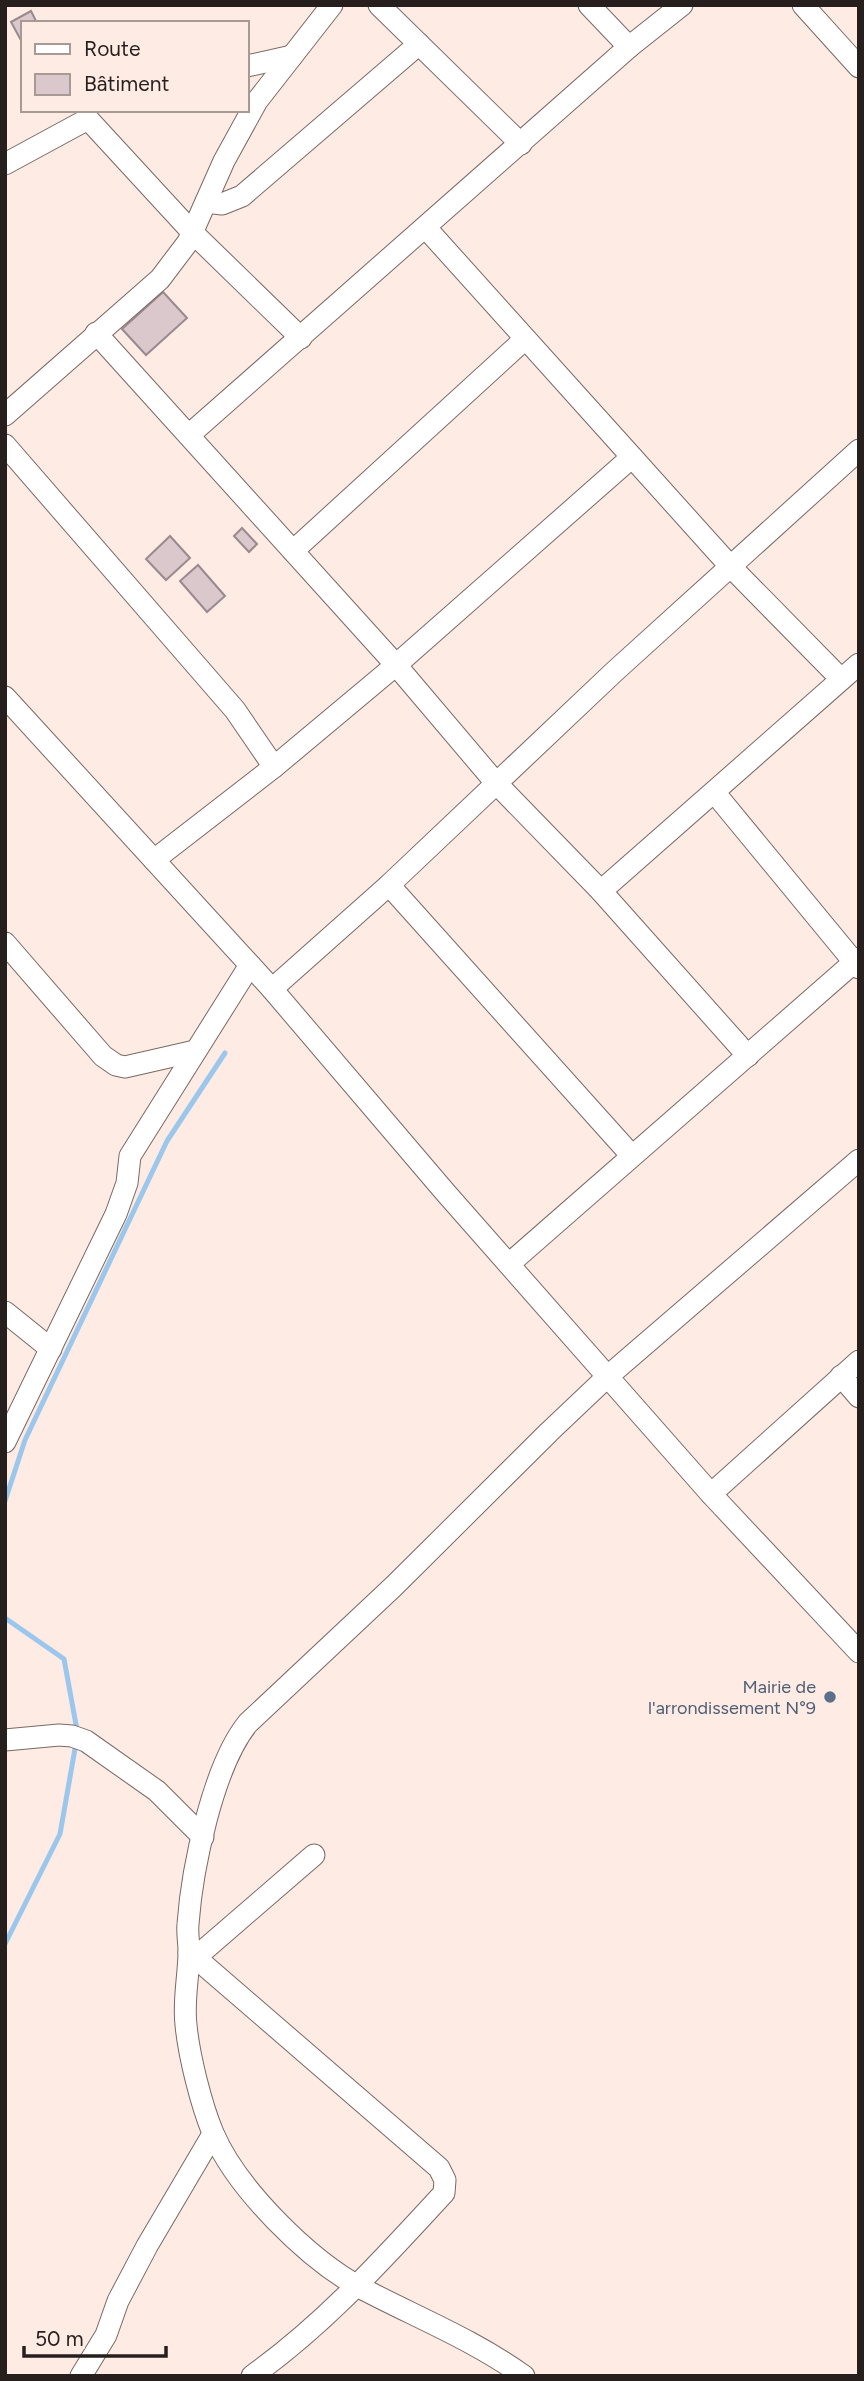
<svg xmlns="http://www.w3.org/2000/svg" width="864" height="2381" viewBox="0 0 864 2381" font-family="Figtree,sans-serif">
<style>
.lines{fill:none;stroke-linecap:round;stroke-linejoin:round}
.stream{stroke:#9cc7ec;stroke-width:5}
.building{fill:#dac8cd;stroke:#9a898e;stroke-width:2}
.street-casing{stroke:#796964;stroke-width:23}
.street{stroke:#fff;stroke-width:21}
.service-dot{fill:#5c6f8a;stroke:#fdebe4;stroke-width:2.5}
.labels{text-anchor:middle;stroke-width:5;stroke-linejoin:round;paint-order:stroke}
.service-label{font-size:18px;fill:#4e5e75;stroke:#fdebe4;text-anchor:end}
</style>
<rect width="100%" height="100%" fill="#fdebe4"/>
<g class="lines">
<g class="stream">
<path d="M5,1501L25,1440L167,1141L225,1053"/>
<path d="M5,1618L64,1659L77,1730"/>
<path d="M5,1944L60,1834L76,1743"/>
</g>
</g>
<g class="building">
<path d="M31,11L37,23H23V44L11,22Z"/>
<path d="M163,292L187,318L146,355L122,329Z"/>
<path d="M242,528L257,544L249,552L234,536Z"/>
<path d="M170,536L190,558L166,580L146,559Z"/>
<path d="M198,565L225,596L207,612L180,581Z"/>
</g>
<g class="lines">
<g class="street-casing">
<g id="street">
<path d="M379,5L521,144"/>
<path d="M589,5L629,47L682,5"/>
<path d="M803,5L859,67"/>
<path d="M247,66L292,56"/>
<path d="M5,164L88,119L192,232L301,338"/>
<path d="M206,202L222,204L242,196L419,44"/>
<path d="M96,333L396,665L496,783L601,891L748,1056"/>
<path d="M5,415L160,279L188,242L224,161L257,101L332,5"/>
<path d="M189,435L629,47"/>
<path d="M5,445L235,710L274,767"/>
<path d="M632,457L730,566L841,679"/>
<path d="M293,551L525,339"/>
<path d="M5,697L272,989L445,1192L711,1494L859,1652"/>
<path d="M714,792L859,968"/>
<path d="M154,860L274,767L396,665L632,457L426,228"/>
<path d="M389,885L632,1156"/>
<path d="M601,891L859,664"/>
<path d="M5,943L103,1056L116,1065L125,1067L195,1051"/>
<path d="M272,989L389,885L614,672L859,450"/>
<path d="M509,1264L859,958"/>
<path d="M5,1312L51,1349"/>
<path d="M841,1376L859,1397"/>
<path d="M5,1442L116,1214L127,1183L130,1156L250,965"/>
<path d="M711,1494L859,1361"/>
<path d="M5,1740L59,1735L72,1736L86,1741L157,1791L203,1837"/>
<path d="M189,1952L439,2168L445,2180L444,2193C384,2258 325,2324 252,2376"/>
<path d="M196,1957L314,1855"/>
<path d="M81,2376L106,2335L118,2301L147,2246L213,2134"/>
<path d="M524,2376C474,2340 416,2317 361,2288C308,2259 237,2189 213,2133C201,2104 189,2056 186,2025C183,2000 189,1975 189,1951C189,1942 187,1933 188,1924C192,1869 213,1766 248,1723L394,1586L549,1432L607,1377L859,1160"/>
</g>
</g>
<use href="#street" class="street"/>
</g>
<circle class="service-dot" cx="830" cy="1697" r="7"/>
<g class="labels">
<g class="service-label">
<text x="816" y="1693">Mairie de<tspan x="816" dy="21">l'arrondissement N°9</tspan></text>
</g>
</g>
<rect width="864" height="2381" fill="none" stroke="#261f1d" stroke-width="14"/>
<rect x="21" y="21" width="228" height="91" fill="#fdebe4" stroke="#a79994" stroke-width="2"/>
<rect x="35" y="44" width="35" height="10" fill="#ffffff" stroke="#a79994" stroke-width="2"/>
<text x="84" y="56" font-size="21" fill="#261f1d">Route</text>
<rect x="35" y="74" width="35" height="21" fill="#dac8cd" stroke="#a79994" stroke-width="2"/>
<text x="84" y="91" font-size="21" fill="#261f1d">Bâtiment</text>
<path d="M24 2346v10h142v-10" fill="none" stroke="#261f1d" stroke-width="3.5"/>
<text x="35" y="2346" font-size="21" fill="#261f1d" stroke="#fdebe4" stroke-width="5" paint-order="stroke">50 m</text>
</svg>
